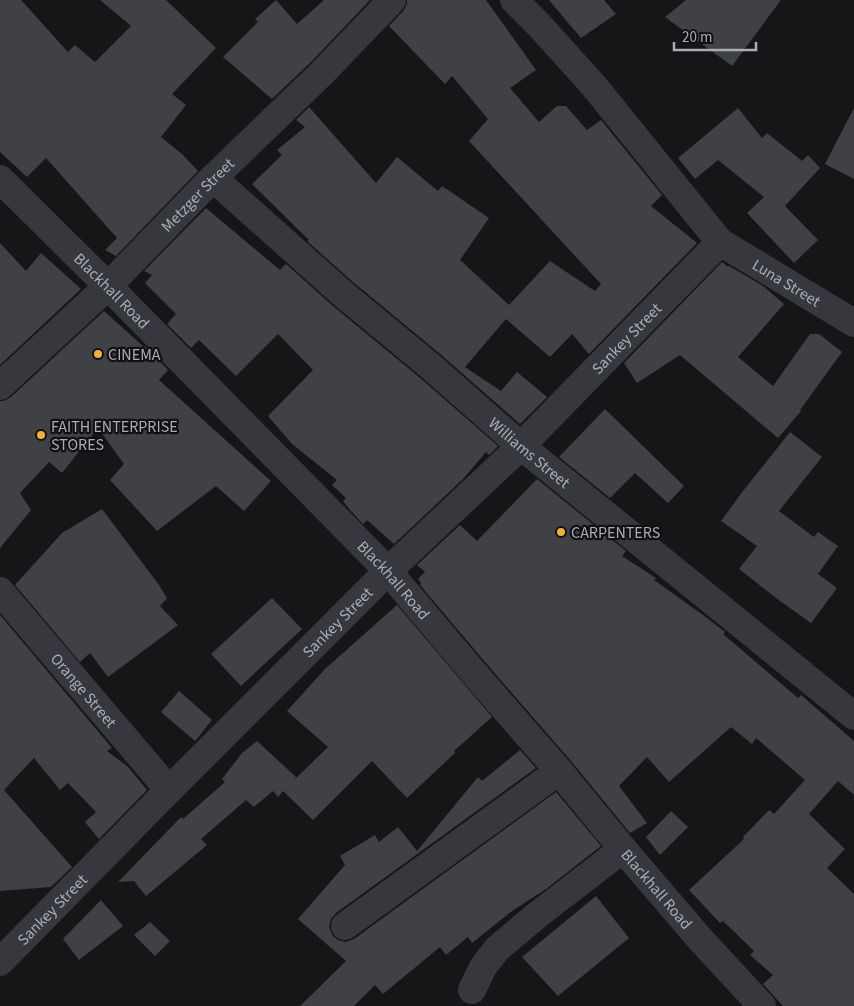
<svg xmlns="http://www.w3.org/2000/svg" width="854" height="1006" viewBox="0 0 854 1006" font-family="'Source Sans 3',sans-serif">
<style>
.building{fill:#404145}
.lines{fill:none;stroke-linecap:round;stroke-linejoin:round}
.minor{stroke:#37383d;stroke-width:28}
.tertiary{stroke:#37383d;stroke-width:28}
.poi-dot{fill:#f2b134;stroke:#111113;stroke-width:2}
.labels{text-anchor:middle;stroke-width:4.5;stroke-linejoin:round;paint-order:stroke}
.street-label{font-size:16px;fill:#a8adb8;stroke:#111113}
.poi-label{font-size:16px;fill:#a8adb8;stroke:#111113;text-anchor:start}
</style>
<rect width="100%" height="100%" fill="#161618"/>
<g class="building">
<path d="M0,0H21L68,52L75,45L95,62L131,26L100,0H166L216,48L172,94L186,105L161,137L183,155L198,171L116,256L105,250L117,238L46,158L27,177L0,152Z"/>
<path d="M276,0L297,24L324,0H370L311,62L272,99L223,57L258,22L255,19Z"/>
<path d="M407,0H486L536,70L510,88L539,122L557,106H566L587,130L601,120L662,195L651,206L697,243L589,354L572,334L550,357L506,319L465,367L501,391L517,372L547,397L520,424L439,353L353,282L307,241L309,240L252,184L282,155L277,150L305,127L296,120L309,107L376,183L397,157L438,191L442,186L489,218L460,260L509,305L550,261L595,291L601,284L469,141L488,119L452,76L445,84L389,26L404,10L407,4Z"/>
<path d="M549,0H604L616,14L581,38Z"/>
<path d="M686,0H781L732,66L665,17Z"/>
<path d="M738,108L762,138L767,133L802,161L808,155L820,168L785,206L818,240L794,263L747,213L764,197L718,160L695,179L678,158Z"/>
<path d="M854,108V179L825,164Z"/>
<path d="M206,208L280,270L286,264L333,306L419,377L498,446L489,455L486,452L463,479L394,544L367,520L363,524L351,511L343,501L346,498L332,485L337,480L292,444L268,416L313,370L278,334L236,376L199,340L191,348L167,324L176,314L145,283L152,275L144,271Z"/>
<path d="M0,243L26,271L41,253L81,289L0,365Z"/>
<path d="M722,262L728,267L729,266L763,286L784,304L738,357L773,386L810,334H819L842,352L800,410L801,411L778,438L680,355L637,383L624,363Z"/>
<path d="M104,311L144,347L145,346L168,370L159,380L271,481L244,511L216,486L157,531L110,480L124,464L98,428L62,473L49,462L20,493L31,510L0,548V401H4L11,397Z"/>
<path d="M605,409L684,486L668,503L635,473L610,498L559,457Z"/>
<path d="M790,432L822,457L779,511L814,537L818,532L838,546L818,574L837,588L811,623L780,601L739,569L757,546L721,521L743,491Z"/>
<path d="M537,479L626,551L622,556L656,578L654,580L703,615L725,632L723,634L798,698L801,695L854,741V795L838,781L809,814L845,849L827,868L854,894V1006H783L763,984L773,975L750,955L754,951L723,921L720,923L689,890L744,839L743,837L769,810L774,814L805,780L756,738L752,744L731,727L669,782L647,757L619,786L647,823L630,833L571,761L485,662L420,585L421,583L418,579L425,572L417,565L460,525L477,541Z"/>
<path d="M102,509L159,585L167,598L160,606L178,625L108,677L90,653L80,662L15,585L62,533Z"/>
<path d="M272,598L302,629L241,686L211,654Z"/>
<path d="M397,605L492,717L454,751L455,753L407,798L372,761L313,820L283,791L278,797L273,791L254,807L246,800L201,839L207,845L146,896L134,881L118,882L181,817L183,819L225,782L222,779L242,753L257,741L296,777L294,780L328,747L287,711L325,669Z"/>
<path d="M0,615L112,748L107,751L128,767L147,790L99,839L85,822L96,812L68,783L60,790L34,758L4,790L72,867L51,887L0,891Z"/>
<path d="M179,691L212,720L195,741L161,712Z"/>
<path d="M520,750L536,768L336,913L331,919L329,927L333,936L338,940L346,942L354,939L556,792L601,846L546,889L512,911L472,943L468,937L446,955L440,947L383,994L375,985L354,1006H300L346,961L298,919L345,865L340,856L375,835L379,842L398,827L417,851L478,777L482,781Z"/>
<path d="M671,811L688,827L660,855L646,837Z"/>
<path d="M596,896L629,938L558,996L522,957Z"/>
<path d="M101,900L123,926L79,960L63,939Z"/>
<path d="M150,922L170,941L155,956L134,935Z"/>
</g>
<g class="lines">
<g class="minor">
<path id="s1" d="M514,0L539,25L594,86L720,242L854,323"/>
<path id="s2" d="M213,178L343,294L429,365L521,446L854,716"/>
<path id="s3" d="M0,386L108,286L213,178L322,73L392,0"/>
<path id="s4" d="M0,591L169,790"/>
<path d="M345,926L559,771"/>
<path id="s5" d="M0,962L169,790L388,571L521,446L720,242"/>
<path d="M472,990L483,967L497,949L536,916L623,849"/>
</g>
<path class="tertiary" id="s6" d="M0,179L108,286L388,571L473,672L559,771L623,849L700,939L762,1006"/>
</g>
<g class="poi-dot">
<circle cx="98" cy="354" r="5"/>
<circle cx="41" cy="435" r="5"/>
<circle cx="561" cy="532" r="5"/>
</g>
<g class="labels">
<g class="street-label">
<text dy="6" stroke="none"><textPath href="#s3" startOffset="275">Metzger Street</textPath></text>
<text dy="6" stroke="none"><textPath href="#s1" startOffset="396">Luna Street</textPath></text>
<text dy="6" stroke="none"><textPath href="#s6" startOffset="158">Blackhall Road</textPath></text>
<text dy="6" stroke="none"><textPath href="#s5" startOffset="884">Sankey Street</textPath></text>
<text dy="6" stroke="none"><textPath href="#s2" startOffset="419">Williams Street</textPath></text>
<text dy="6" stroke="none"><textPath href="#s6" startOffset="562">Blackhall Road</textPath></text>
<text dy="6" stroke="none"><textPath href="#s5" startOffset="479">Sankey Street</textPath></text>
<text dy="6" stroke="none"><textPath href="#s4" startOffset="130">Orange Street</textPath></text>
<text dy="6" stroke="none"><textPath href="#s6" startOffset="968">Blackhall Road</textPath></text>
<text dy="6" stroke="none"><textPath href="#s5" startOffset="74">Sankey Street</textPath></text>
</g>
<g class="poi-label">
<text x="108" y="360">CINEMA</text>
<text x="51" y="432">FAITH ENTERPRISE<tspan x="51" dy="18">STORES</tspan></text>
<text x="571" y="538">CARPENTERS</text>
</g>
</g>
<path d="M674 42v8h82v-8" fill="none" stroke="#a8adb8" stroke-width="2.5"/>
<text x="682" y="42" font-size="15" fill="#a8adb8" stroke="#111113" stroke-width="4" paint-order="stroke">20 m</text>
</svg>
